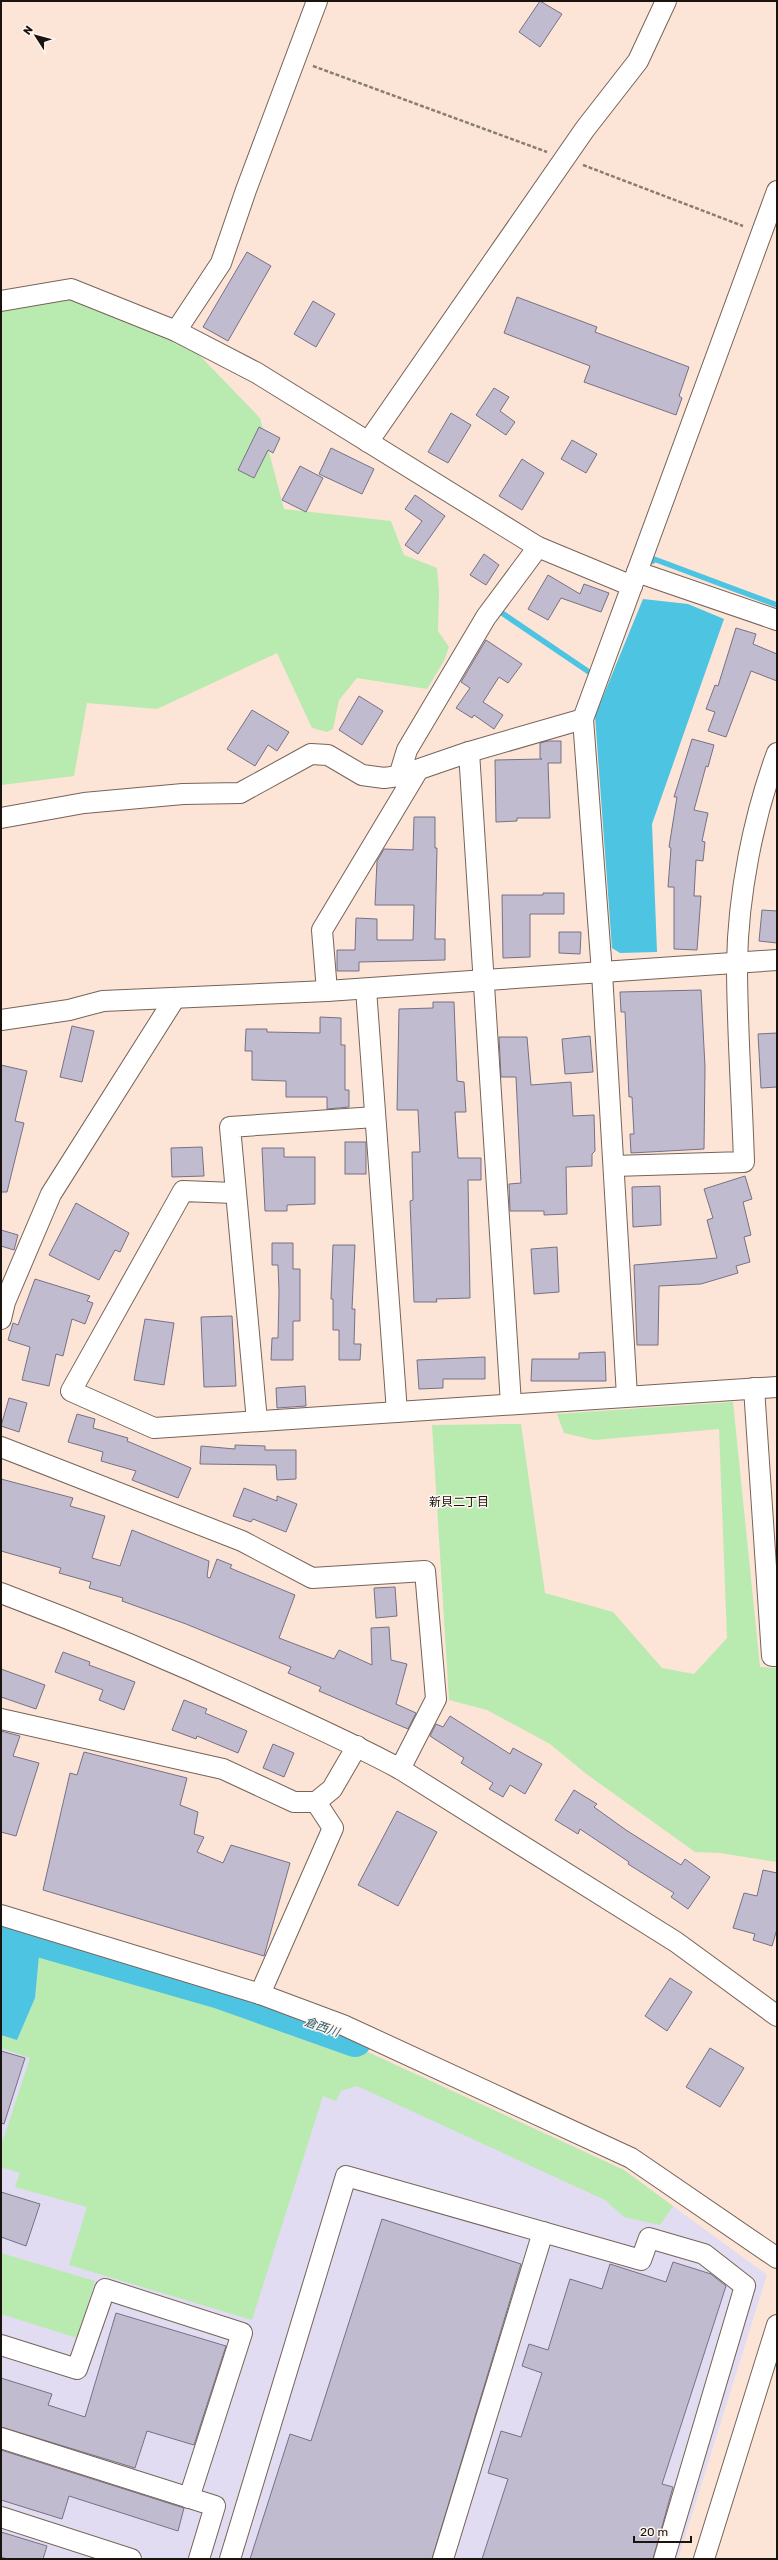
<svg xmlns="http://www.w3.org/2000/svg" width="778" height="2560" viewBox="0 0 778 2560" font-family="Rubik,'Noto Sans JP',sans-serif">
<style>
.industrial{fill:#e2dcf2}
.green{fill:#b9eab0}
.water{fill:#4cc4e2}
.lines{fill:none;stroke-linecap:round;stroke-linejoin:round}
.stream{stroke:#4cc4e2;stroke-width:5.5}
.river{stroke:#4cc4e2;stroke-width:34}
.building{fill:#c1bbd0;stroke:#777185}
.minor-casing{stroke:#776357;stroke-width:22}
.path{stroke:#8b7c72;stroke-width:2.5;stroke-dasharray:4 2;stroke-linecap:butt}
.minor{stroke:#fff;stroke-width:20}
.labels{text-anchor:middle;stroke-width:3;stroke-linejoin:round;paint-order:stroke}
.neighbourhood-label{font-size:12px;fill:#1a130e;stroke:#fff5f0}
.water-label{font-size:12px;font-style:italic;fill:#2b5c6a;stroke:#fff5f0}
</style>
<rect width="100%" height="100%" fill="#fce5d7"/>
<path class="industrial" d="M1,1932L348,2043L624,2170L767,2275L678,2559H1Z"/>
<g class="green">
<path d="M66,296L176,331L260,418L284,509L391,521L404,555L437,568L439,591L438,631L449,647L444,661L427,689L357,678L339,700L333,729L327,732L312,728L277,653L157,709L87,703L74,776L1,785V302Z"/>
<path d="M733,1402L760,1667L777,1668V1862L720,1853L695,1852L585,1773L550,1744L487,1710L449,1700L432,1425L521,1424L545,1593L613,1612L662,1668L694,1674L727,1638L719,1429L594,1440L564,1433L557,1414Z"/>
<path d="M40,1945L348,2043L624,2170L673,2206L660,2225L624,2217L605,2200L357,2086L341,2091L336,2101L323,2096L252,2320L69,2265L87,2207L15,2187L20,2173L1,2167V2146L30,2058L1,2048V2035L17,2040L35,1998Z"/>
<path d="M1,2253L95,2281L77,2338L1,2314Z"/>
</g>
<g class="water">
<path d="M643,599L688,604L724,619L652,824L657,952L620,953L612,948L595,716Z"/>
<path d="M1,1932L40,1945L35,1998L17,2040L1,2035Z"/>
</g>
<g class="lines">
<g class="stream">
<path d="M653,561L654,559L777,605"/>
<path d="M502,613L589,672"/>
</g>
<path class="river" d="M1,1929L220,1992L355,2040"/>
</g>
<g class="building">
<path d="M540,1L562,14L540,47L519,32Z"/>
<path d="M247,252L271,266L228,341L203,327Z"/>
<path d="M517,297L597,327L595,332L689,367L679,396L682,398L676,415L584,382L590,366L504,333Z"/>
<path d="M313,301L335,314L316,347L294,334Z"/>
<path d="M494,388L509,397L500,411L515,422L506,435L476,415Z"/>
<path d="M451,413L471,425L448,463L428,452Z"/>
<path d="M259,427L280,438L273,453L268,450L254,478L238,470Z"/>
<path d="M572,440L597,454L586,473L561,459Z"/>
<path d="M331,448L374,469L362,494L319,474Z"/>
<path d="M522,459L544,473L522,510L499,496Z"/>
<path d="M300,466L323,478L306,512L282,500Z"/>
<path d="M415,495L445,516L418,554L405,545L422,521L405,509Z"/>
<path d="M484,554L499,565L486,585L470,575Z"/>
<path d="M548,575L580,594L584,584L609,593L601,612L561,598L548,620L528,609Z"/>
<path d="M736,628L756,634L753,644L777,654V681L751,671L726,737L708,731L715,712L706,709L715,685L718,686Z"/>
<path d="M486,640L522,664L508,683L499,677L483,702L503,715L494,729L474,715L472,718L456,708L470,688L461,682Z"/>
<path d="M359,696L383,711L362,745L339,730Z"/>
<path d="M252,710L289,732L277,751L268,745L255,766L227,749Z"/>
<path d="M692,739L714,745L708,767L706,766L694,810L708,813L702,841L705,842L703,861L696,860L694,896H701L697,950L674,949V887H668L671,848L669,847L677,797H674Z"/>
<path d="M548,741H561V763H548L550,818H517V821L496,822L495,760L542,759L540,758V743Z"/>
<path d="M414,817H435V848H437L435,939H445V960L359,962V971H337V950H355L356,918L377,919V940H413L414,905H375L377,861L384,849L413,850Z"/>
<path d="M543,893H564V914H530V957L503,958L502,895H543Z"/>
<path d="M762,910L777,911V943L759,941Z"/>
<path d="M559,932H581L580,954L559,953Z"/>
<path d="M701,990L705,1067L704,1149L631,1153L630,1134H634L632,1097H629L625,1012H621L620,992Z"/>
<path d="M433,1002H454L457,1081L464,1082L466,1112H455L458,1158H481V1180H468L470,1298L436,1299L437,1302H414L410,1201L413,1200L412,1152H420L418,1110H397L399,1009L433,1008Z"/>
<path d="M320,1017L341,1018V1045H345V1090H349V1107L327,1109V1097H286V1081L252,1080V1051H245L246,1029H267V1032L320,1033Z"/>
<path d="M72,1026L94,1031L82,1082L60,1077Z"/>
<path d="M777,1033V1087L761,1088L758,1034Z"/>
<path d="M590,1036L593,1072L565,1074L562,1039Z"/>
<path d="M499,1037H527L531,1085L571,1082L573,1116L594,1115L595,1151L592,1154V1166L566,1167L567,1214L544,1215V1211H510L509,1184L521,1183L516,1077H501Z"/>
<path d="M1,1065L27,1071L15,1121L24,1123L7,1192H1Z"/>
<rect x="345" y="1142" width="21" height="32"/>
<path d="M202,1147L204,1176L172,1177L171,1148Z"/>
<path d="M262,1148H284V1157H315V1204L287,1205V1211H265Z"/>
<path d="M745,1176L752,1199L743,1202L751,1235L744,1237L750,1262L736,1266L738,1273L701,1284L659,1286L658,1345H637L634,1265L717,1258L707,1220L713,1218L704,1189Z"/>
<path d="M660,1186L661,1225L633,1227L632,1187Z"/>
<path d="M76,1203L129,1233L120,1252L115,1250L99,1280L49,1255Z"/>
<path d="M1,1230L18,1235L14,1250L1,1246Z"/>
<path d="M272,1243H293V1269H300V1321H293V1360H271L272,1338H278L279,1291L278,1265H272Z"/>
<path d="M333,1245H355L352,1309H355L354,1344H361L360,1360H339V1330H333V1299H331Z"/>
<path d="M557,1247L559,1292L534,1294L531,1249Z"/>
<path d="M35,1279L90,1296L87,1301L93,1303L85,1324L72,1319L63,1356L56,1354L49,1386L22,1380L30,1347L8,1340L13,1323L18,1325Z"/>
<path d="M232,1316L236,1386L204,1387L201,1317Z"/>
<path d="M145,1319L174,1323L164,1385L134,1380Z"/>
<path d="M605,1352L606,1381H531L532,1359H579V1353Z"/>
<path d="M485,1357V1379H443V1388L419,1389L417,1360Z"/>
<path d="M305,1386L306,1406L277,1408L276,1388Z"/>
<path d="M9,1398L27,1403L19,1432L1,1426Z"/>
<path d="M77,1414L95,1419L93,1428L128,1438L127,1441L191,1468L178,1498L132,1480L136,1471L101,1461L103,1452L68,1442Z"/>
<path d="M235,1445L265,1446V1450H296V1479L277,1480L276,1465L200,1464L201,1446L235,1449Z"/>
<path d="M1,1479L73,1498L70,1506L105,1516L92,1558L120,1566L132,1530L209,1561L207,1577L210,1578L217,1559L232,1565L230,1568L295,1595L279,1638L334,1659L339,1650L372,1665L371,1628L389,1627L391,1660L407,1664L396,1704L416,1713L408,1729L319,1691L321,1687L288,1673L291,1667L186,1624L122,1601L123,1598L89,1588L91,1582L59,1573L61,1568L1,1551Z"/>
<path d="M244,1488L277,1501V1496L297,1504L286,1532L253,1519L251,1522L233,1516Z"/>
<path d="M395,1587L397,1616L376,1618L374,1588Z"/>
<path d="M63,1652L90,1662L89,1665L135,1682L124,1710L99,1700L103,1690L55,1672Z"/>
<path d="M1,1669L45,1685L36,1709L1,1697Z"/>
<path d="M184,1700L207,1709L205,1713L247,1731L238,1753L197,1736L196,1739L172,1730Z"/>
<path d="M450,1716L510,1754L513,1748L542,1764L525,1794L510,1785L503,1797L489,1789L493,1783L461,1763L464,1758L430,1736L436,1724L443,1727Z"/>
<path d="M1,1731L20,1736L13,1756L39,1763L16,1836L1,1832Z"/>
<path d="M273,1744L294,1753L284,1777L263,1768Z"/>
<path d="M84,1752L187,1778L180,1805L198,1812L194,1834L204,1837L197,1852L223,1863L231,1845L290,1863L264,1956L43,1890L70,1773L77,1775Z"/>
<path d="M574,1790L597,1804L594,1807L626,1830L681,1865L685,1859L710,1877L688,1909L671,1897L674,1893L628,1864L629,1862L580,1829L578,1834L555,1820Z"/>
<path d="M397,1811L437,1832L398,1906L358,1885Z"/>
<path d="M763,1870L777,1873V1929L772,1946L753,1940L755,1934L733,1928L744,1893L757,1896Z"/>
<path d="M670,1978L692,1992L667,2031L645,2016Z"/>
<path d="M710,2048L744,2068L720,2107L686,2087Z"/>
<path d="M1,2051L25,2058L4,2124L1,2123Z"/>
<path d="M1,2192L40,2204L26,2246L1,2237Z"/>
<path d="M382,2219L521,2264L432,2559H250L290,2434L311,2441Z"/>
<path d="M673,2262L711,2274L726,2286L662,2484L673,2487L653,2559H482L508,2479L488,2473L501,2431L521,2437L542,2373L522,2366L529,2344L548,2350L570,2279L602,2289L610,2264L666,2282Z"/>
<path d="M116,2313L226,2346L194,2445L147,2431L135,2468L1,2427V2378L52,2394L48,2405L85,2417Z"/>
<path d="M1,2450L184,2508L178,2531L69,2496L62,2519L1,2500Z"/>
<path d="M1,2532L47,2546L43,2559H8L1,2557Z"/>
</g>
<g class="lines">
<g class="minor-casing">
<g id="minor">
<path d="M1,301L71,289L176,331L257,373L538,547L632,586"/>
<path d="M176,331L221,263L246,190L317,1"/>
<path d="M368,442L585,129L638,61L666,1"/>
<path d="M637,572L777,620"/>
<path d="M469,752L511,1404"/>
<path d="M399,776L407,750L486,617L538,547"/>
<path d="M1,818L84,803L183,794L240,793L311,754L328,755L362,775L384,778L399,776L469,752L583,719"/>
<path d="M366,989L397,1412"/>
<path d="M327,991L322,930L418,770"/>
<path d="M1,1020L69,1010L103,1001L327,991L777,960"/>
<path d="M614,1166L744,1162C742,1096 737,1030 737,964C738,895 753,818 777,753"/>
<path d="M234,1193L183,1191L71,1391L154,1428L777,1387"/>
<path d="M1,1319L5,1302L51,1194L175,998"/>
<path d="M754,1388L772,1656H777"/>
<path d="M627,1396L602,973L583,719L777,191"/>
<path d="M257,1421L230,1127L375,1117"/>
<path d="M1,1447L242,1541L312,1578L425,1571L436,1699L400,1769"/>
<path d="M1,1593C86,1625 170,1660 252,1698C302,1721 352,1743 400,1769L676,1942L777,2016"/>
<path d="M1,1719L223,1769L294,1802H316L332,1789L357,1746"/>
<path d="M1,1915L260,1994L343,2025L631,2158L777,2258"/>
<path d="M260,1994L333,1828L316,1802"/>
<path d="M1,2345L77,2369L105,2289L242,2333L189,2498"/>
<path d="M1,2438L215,2506L199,2559"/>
<path d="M1,2517L131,2559"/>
<path d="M230,2559L346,2176L641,2260L649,2238L704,2254L745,2286L664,2559"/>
<path d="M443,2559L543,2232"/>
<path d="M704,2559L777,2325"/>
</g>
</g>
<g class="path">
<path d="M313,66L547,152"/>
<path d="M583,165L743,226"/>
</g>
<use href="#minor" class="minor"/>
</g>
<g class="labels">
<g class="neighbourhood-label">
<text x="459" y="1506">新貝二丁目</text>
</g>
<g class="water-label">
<text transform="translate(322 2027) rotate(19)" y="4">倉西川</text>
</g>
</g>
<rect width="778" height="2560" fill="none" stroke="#1a130e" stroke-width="4"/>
<g transform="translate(36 36) rotate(306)" stroke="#fff5f0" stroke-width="3" paint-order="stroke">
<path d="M0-3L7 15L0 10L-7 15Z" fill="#1a130e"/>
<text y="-6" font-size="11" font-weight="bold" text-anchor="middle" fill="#1a130e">N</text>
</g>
<path d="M634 2536v6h57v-6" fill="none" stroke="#1a130e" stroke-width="2"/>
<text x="640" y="2536" font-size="12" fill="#1a130e" stroke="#fff5f0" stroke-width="3" paint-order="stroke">20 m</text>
</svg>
